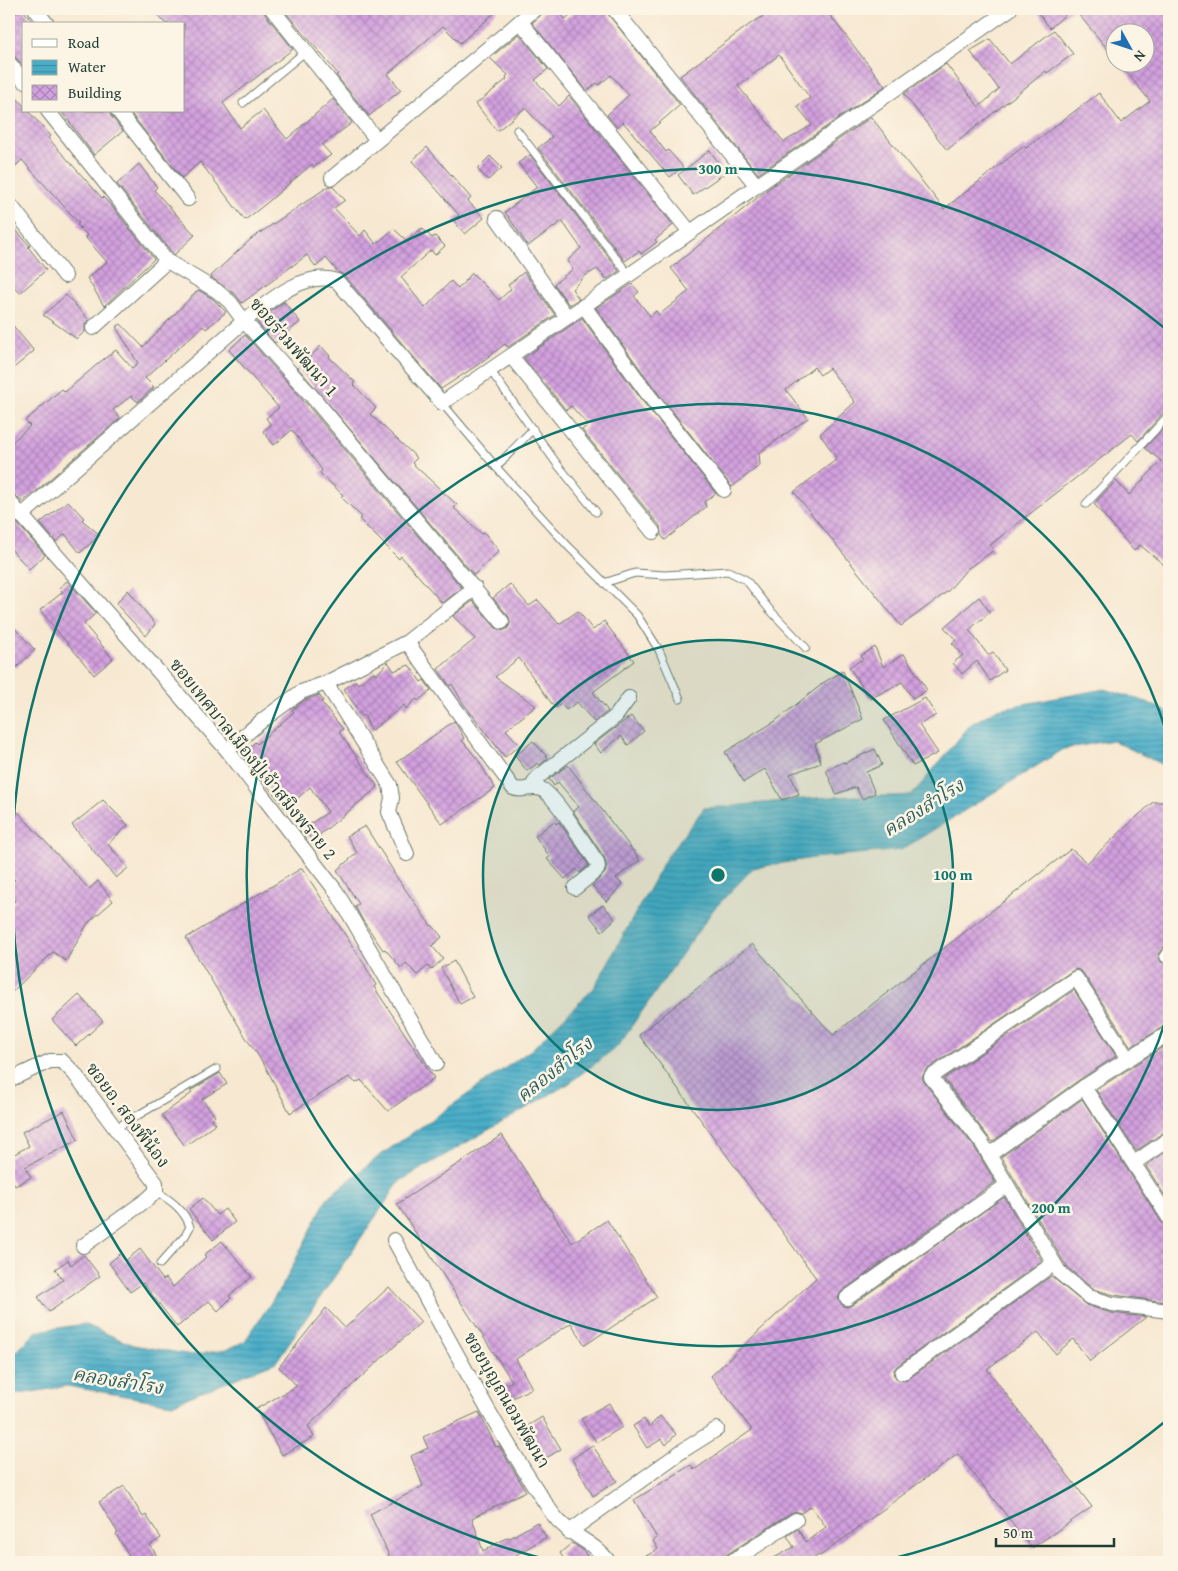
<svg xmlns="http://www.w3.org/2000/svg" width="1178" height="1571" viewBox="0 0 1178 1571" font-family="'Gentium Book Plus','Noto Serif Thai',serif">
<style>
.water{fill:url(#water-rules);stroke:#34757e}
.building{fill:url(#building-cross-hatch);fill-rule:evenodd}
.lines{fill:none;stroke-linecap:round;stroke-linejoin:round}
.lane-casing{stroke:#6b796b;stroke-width:9}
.street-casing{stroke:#6b796b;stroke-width:16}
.lane{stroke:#fff;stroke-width:7}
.street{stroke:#fff;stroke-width:14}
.ring{fill:none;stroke:#0f766e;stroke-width:2.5}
.labels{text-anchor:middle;stroke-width:5;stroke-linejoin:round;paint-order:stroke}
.street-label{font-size:18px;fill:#1f3d34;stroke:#fcf5e5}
.water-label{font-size:19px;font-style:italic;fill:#2c5f60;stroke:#fcf5e5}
.centre{fill:#0f766e;stroke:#fcf5e5;stroke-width:2.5}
.ring-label{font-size:15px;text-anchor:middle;font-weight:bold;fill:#0f766e;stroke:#fcf5e5;stroke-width:5;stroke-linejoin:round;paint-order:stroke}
</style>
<defs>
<pattern id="water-rules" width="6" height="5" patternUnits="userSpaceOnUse" patternTransform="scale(1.25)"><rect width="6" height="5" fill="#49adc8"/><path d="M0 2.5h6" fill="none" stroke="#3c8ea3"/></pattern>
<pattern id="building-cross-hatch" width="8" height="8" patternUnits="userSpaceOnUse" patternTransform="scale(1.25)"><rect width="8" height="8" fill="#d3a0df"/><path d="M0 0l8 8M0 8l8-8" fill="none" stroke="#ab84b6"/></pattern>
</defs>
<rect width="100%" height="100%" fill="#fcf5e5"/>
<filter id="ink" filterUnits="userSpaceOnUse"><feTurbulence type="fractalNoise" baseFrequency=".02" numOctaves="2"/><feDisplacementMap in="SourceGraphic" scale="10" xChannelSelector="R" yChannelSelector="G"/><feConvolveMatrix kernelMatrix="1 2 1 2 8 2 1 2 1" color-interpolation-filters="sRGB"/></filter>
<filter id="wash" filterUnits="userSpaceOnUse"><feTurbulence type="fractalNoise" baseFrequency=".0096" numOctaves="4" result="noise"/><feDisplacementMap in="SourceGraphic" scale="20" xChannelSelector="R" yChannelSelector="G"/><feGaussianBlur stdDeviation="1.12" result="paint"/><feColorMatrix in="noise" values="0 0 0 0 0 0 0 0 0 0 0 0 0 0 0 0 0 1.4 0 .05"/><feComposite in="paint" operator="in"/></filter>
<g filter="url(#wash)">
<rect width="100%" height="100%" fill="#f7e8d1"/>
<path class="water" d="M1104,689L1147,702L1169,713V768L1112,740L1064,749L901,850L813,858L753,868L713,910L617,1047L568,1084L400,1181L276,1362L172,1404L67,1386L9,1396V1351L16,1352L37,1331L84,1324L133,1345L192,1355L226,1350L245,1341L284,1283L327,1198L378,1157L531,1050L594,988L666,858L704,808C747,806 788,799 831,797C858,795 884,797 912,795L971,724L998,709Z"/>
<g id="blocks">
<g class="building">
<path d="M21,9H24V11L34,24H24V67L9,50V19Z"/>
<path d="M152,9H263L265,14L293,49L223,103L240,128L263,110L287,139L333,99L352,123L322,145L331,155L314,167L312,164L268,202L245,220L200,162L182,178L129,111H184V24H166Z"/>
<path d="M283,9H499L460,43L443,26L388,74L401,90L369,116L336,75L338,74Z"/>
<path d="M544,9H557L565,19L578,9H604L680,105L650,131L666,152L668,150L683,167L670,177L623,122L617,127L607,115L629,95L611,75L599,85L597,83L587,91L532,23L541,15Z"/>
<path d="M776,9H825L885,86L758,174L680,76L753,22ZM779,55L810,98L797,106L812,125L784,142L738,86Z"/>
<path d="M1035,9H1072L1050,28Z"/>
<path d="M1074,9H1169V410L1165,411L1138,441L1132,434L990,545L994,550L967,569L948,591L901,626L794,492L837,459L820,434L855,402L829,368L820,375L814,367L786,390L808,418L759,453L760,465L732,487L654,388L596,308L632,284L639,292L634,296L650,316L656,311L659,315L689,291L671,268L768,189L871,117L944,209L1024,146L1026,148L1099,93L1121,123L1150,101L1118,62H1146V32H1116V59Z"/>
<path d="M1054,30L1073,54L1047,73L1046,71L947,150L904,94L946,64L979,107L999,89L970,51L990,39L1010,64Z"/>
<path d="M519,34L548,69L535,80L559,106L569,96L673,225L655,240L657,242L641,254L639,251L625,261L538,148L552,137L525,108L497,131L476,104L507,79L506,77L508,75L490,58Z"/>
<path d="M9,90L24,106V111H28L42,126L51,136L48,138L102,198L103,197L111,205L154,259L104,306L87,278L107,262L85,237L87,235L77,225L79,223L22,160L9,172Z"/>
<path d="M61,111H109L111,116L123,131L94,155Z"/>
<path d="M427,147L471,198L468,201L484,218L465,234L453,220L459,215L412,161Z"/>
<path d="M710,150L725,173L693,195L678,175Z"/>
<path d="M530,155L619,271L607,279L597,269L585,276L572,289L579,299L569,305L554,284L573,269L567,261L581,248L562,221L528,246L505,212L537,187L518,163Z"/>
<path d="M490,156L502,168L488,180L477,169Z"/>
<path d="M139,164L157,187L154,190L195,235L174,255L117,184Z"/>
<path d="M329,186L333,187L345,200L334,208L360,236L365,230L376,244L394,229L407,241L422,228L432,238L435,236L445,246L435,255L431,250L401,277L425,308L451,281L458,289L472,273L499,300L511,289L508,285L524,272L555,315L508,347L505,344L476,366L441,389L344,275L338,272L326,258L316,267L307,255L242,303L236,295L212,278L211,276L251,239Z"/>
<path d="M9,222L30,246L28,247L46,270L20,293L9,281Z"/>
<path d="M198,290L212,298L226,312L206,329L203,326L145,378L154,387L138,402L131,396L113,410L120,418L34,493L22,502L15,495L9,492V445L30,426L25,421L62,389L65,392L100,362L116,350L132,368L138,363L116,327L121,324L143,347Z"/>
<path d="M66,295L89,320L85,325V331L77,339L43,315Z"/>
<path d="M284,302L300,322L275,343L258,324V321Z"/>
<path d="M582,318L640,398L716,493L704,502L706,507L665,540L661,535L660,526L582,430L588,425L571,406L566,410L524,358Z"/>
<path d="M9,321L34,351L9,372Z"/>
<path d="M245,335L303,400L462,588L442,603L401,556L399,559L359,519L362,517L341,497L343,495L320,473L322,470L292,430L274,445L263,431L271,425L266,418L279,408L229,350Z"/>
<path d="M321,346L330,356L329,357L355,382L353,384L376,408L370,414L417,458L412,463L457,505L454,508L482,534L484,532L499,551L474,575L298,368Z"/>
<path d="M1169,423V569L1140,545L1134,551L1094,504L1116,481L1129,495L1161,461L1145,448Z"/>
<path d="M68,501L84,518L82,520L100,535L80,553L65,534L56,542L40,523Z"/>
<path d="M9,514L45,555L29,569L9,547Z"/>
<path d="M67,581L96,613L84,624L113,659L94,675L40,610L63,592L59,588Z"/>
<path d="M510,584L529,606L538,600L559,624L578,611L593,630L604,621L634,661L593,692L608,711L594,722L577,702L566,710L561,704L555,708L519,658L495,677L536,706L506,730L520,745L505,757L463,703L452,684L450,686L438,669L475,639L453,616L473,601L496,628L503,631L508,628L510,624L509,617L493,598Z"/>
<path d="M128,590L155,624L146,636L116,604Z"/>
<path d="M979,597L990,612L969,630L988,655L993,652L1005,670L990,681L977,661L962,674L953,663L963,655L952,643L956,640L944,627Z"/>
<path d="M9,622L35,650L16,668L9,662Z"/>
<path d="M875,647L883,667L904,654L927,690L913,699L902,682L870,699L849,667L863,659L861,656Z"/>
<path d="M388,662L394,671L409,665L421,682L424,680L431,690L418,701L417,699L414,701L406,709L404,705L371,731L364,715L362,716L344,689L356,681L358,684L374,672L376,675Z"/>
<path d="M843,671L863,719L815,744L821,763L790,774L799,794L782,800L765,769L744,782L725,752L774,722L821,685V684Z"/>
<path d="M319,695L323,701L321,702L343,729L339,732L378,787L312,841L304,828L328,812L310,787L286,809L242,755L255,742L257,744L294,712L292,710L305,700Z"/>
<path d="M925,698L936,715L919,725L938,753L913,766L884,720Z"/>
<path d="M631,716L644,731L628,745L621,736L601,753L594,744Z"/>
<path d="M454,721L464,738L462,740L478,760L495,788L442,824L397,762Z"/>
<path d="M533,741L548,758L540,765L538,763L527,771L515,756Z"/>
<path d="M875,749L882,765L866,772L875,793L862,799L856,787L836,794L826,770L844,762L845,763Z"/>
<path d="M568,765L640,860L616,878L622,884L607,902L592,886L605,873L607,866L604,857L573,811L579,807L558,782L554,786L549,779Z"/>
<path d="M103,800L128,825L108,844L128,868L116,878L72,825Z"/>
<path d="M1153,802H1169V945L1163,948L1158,954L1161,962L1169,964V1024L1164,1026L1131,1047L1083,973L1079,970L1075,969L926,1070L922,1077L924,1082L975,1148L995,1182L842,1291L838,1298L843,1306L847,1307L852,1305L1004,1197L1042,1261L897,1366L894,1370L893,1374L899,1381L907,1380L1051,1276L1086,1305L1111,1313L1146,1317L1090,1361L1073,1339L1056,1354L1038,1332L987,1369L1092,1507L1032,1548L958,1454L820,1556L819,1555L808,1562H767L794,1547L787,1536L798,1529L806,1542L826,1527L811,1506L801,1513L796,1511L791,1513L726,1555L722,1562H636L658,1549L653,1541L657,1538L634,1500L691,1465L694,1470L752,1430L711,1376L816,1278L639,1035L752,944L833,1035L1071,849L1087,863Z"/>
<path d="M18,812L89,889L98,881L113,901L88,923L66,961L53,952L9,995V907L15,901L9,894V885L15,880L9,874V817Z"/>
<path d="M554,821L556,824L559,822L589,865L580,873L576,869L565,879L547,859L550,857L535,836Z"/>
<path d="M365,826L394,872H393L431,926L432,925L442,937L432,946L443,959L431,970L428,966L417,975L406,963L401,968L385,949L383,950L362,919L355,906L359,904L337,870L357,853L347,836Z"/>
<path d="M302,868L364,964L376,985L374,987L434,1078L388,1111L361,1080L356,1083L349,1077L290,1113L264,1064L248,1041L186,938Z"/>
<path d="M603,905L615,919L602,931L589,915Z"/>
<path d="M454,961L473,997L460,1004L441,968Z"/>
<path d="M1074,990L1116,1056L1079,1080L992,1142L944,1079Z"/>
<path d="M79,995L103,1021L76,1046L52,1020Z"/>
<path d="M1169,1043V1130L1164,1132L1136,1151L1096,1090Z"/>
<path d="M220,1073L227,1084L202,1099L215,1116L212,1119L216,1124L185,1146L162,1115L192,1093L190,1091Z"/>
<path d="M1082,1099L1162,1223L1169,1227V1299L1166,1302L1114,1295L1093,1289L1067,1267L1001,1157Z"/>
<path d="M64,1111L78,1140L25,1167L31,1177L15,1186L9,1175V1157L29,1146L22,1132Z"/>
<path d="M502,1135L572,1243L607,1220L657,1297L585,1345L571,1323L516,1359L532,1388L503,1403L496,1390L512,1381L397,1204Z"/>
<path d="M1169,1149V1202L1146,1166Z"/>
<path d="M203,1198L217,1215L225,1209L235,1222L213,1240L189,1209Z"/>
<path d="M222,1241L252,1277L229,1296L231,1298L218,1311L209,1301L177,1327L143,1283L130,1292L109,1263L120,1254L125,1261L140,1249L163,1280L166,1278L173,1287L206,1257L204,1255Z"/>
<path d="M84,1255L100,1276L49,1312L38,1297L63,1280L55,1269L68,1260L71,1265Z"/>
<path d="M389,1287L421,1322L308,1426L314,1437L282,1455L256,1409L297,1386L279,1367L326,1308L345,1328Z"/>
<path d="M609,1403L622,1427L597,1443L581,1419Z"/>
<path d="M479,1412L496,1447L499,1446L526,1491L472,1518L483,1551L508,1537L510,1538L537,1522L546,1537L504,1562H392L370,1514L423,1486L411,1456L428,1448L423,1437Z"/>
<path d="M660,1416L676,1434L666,1445L662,1439L647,1448L633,1426L644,1419L649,1427Z"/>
<path d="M542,1417L561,1449L538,1463L518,1432Z"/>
<path d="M592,1445L617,1481L593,1496L572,1459Z"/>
<path d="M124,1486L143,1517L146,1515L161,1538L150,1545L161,1562H133L116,1534L118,1533L99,1502Z"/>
<path d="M572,1543L583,1550L591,1562H566L560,1553Z"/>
</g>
</g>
</g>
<g filter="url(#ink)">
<use href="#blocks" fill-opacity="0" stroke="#6b796b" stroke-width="1"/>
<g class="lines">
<g class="lane-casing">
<g id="lane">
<path d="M243,103L306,51"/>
<path d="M517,130L629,275"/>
<path d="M490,370L557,464L596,512"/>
<path d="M442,403L496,467"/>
<path d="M533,429L496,467L568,546L637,615L659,650L680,699"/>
<path d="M1086,504L1169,415"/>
<path d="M604,583L635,573L665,575L728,571L746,580L769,609L806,648"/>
<path d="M116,1128L217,1069"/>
<path d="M156,1191C170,1200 185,1210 190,1227L185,1236L160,1264"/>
</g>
</g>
<g class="street-casing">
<g id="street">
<path d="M35,9L47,24"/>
<path d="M272,9L377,140"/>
<path d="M614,9L757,186"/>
<path d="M520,21L690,232"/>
<path d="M9,63L24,81"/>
<path d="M48,111L167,261L217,291L230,302L244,321L310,394L502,622"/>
<path d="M118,111L188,199"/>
<path d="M332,178L535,9"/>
<path d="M9,203L65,276"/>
<path d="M497,218L567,317"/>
<path d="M584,306L647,393L724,490"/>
<path d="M93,328L167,261"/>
<path d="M511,356L653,532"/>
<path d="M9,501L227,750L336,891L436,1064"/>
<path d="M21,516L244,321C268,302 305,269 337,281L442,403L629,275L1010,9"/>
<path d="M407,642L513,788C523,793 533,784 543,790C557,798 586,847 597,862L598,867L597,870L575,888"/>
<path d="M326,683L390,785L392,798L389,812L407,854"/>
<path d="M227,750L264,719L301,692L326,683L407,642L475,588"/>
<path d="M531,788L537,778L616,716L629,698"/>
<path d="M1167,956L1169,954"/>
<path d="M1128,1059L1076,978L931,1077L982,1143L1060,1273L1089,1297L1112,1304L1169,1311"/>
<path d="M9,1080L50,1061H62L74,1073L156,1183V1191L149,1198L83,1246"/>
<path d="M1084,1087L1169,1033"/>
<path d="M989,1155L1084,1087L1169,1218"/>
<path d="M1134,1163L1169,1139"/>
<path d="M394,1240C445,1331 493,1426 552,1513C568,1536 594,1541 609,1562"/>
<path d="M847,1298L1007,1185"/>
<path d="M902,1373L1054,1263"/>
<path d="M569,1532L682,1451L717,1429"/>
<path d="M731,1562L796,1520"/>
</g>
</g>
<use href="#lane" class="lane"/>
<use href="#street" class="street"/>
</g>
</g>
<circle cx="718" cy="875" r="235" fill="#0f766e" fill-opacity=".12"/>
<g class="ring">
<circle cx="718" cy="875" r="235"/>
<path d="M1168 1013A471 471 0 1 1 1168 737"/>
<path d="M1167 1420A706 706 0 0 1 883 1561M553 1561A706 706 0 1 1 1167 330"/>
</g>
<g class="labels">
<g class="street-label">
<text transform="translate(294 347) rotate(49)" y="6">ซอยร่วมพัฒนา 1</text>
<text transform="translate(253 759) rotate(51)" y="6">ซอยเทศบาลเมืองปู่เจ้าสมิงพราย 2</text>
<text transform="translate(128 1115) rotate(53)" y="6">ซอยอ. สองพี่น้อง</text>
<text transform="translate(507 1400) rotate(60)" y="6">ซอยบุญถนอมพัฒนา</text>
</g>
<g class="water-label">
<text transform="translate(923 807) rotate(-32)" y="7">คลองสำโรง</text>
<text transform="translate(554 1069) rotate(-39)" y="7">คลองสำโรง</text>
<text transform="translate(118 1380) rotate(9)" y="7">คลองสำโรง</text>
</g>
</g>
<circle cx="718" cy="875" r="8" class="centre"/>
<g class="ring-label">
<text x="718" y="174">300 m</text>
<text x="953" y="880">100 m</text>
<text x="1051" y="1213">200 m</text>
</g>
<rect width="1178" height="1571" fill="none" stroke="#fcf5e5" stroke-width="30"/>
<rect x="22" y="22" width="162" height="90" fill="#fcf5e5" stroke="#a4ab9e"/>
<rect x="32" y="39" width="25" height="8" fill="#ffffff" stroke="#a4ab9e"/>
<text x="68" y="48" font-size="15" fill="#1f3d34">Road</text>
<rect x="32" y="60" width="25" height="15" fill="url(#water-rules)" stroke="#a4ab9e"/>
<text x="68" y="72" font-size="15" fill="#1f3d34">Water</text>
<rect x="32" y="85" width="25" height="15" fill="url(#building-cross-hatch)" stroke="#a4ab9e"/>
<text x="68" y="98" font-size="15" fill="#1f3d34">Building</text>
<g transform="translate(1130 48) rotate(130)"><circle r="24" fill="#fcf5e5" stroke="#a4ab9e"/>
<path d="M0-4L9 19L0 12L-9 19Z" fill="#1f6fb2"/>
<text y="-8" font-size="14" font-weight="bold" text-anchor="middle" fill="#1f3d34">N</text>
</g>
<path d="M996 1538v8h118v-8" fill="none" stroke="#1f3d34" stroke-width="2.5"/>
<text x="1003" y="1538" font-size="15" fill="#1f3d34" stroke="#fcf5e5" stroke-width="4" paint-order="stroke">50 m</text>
</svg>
